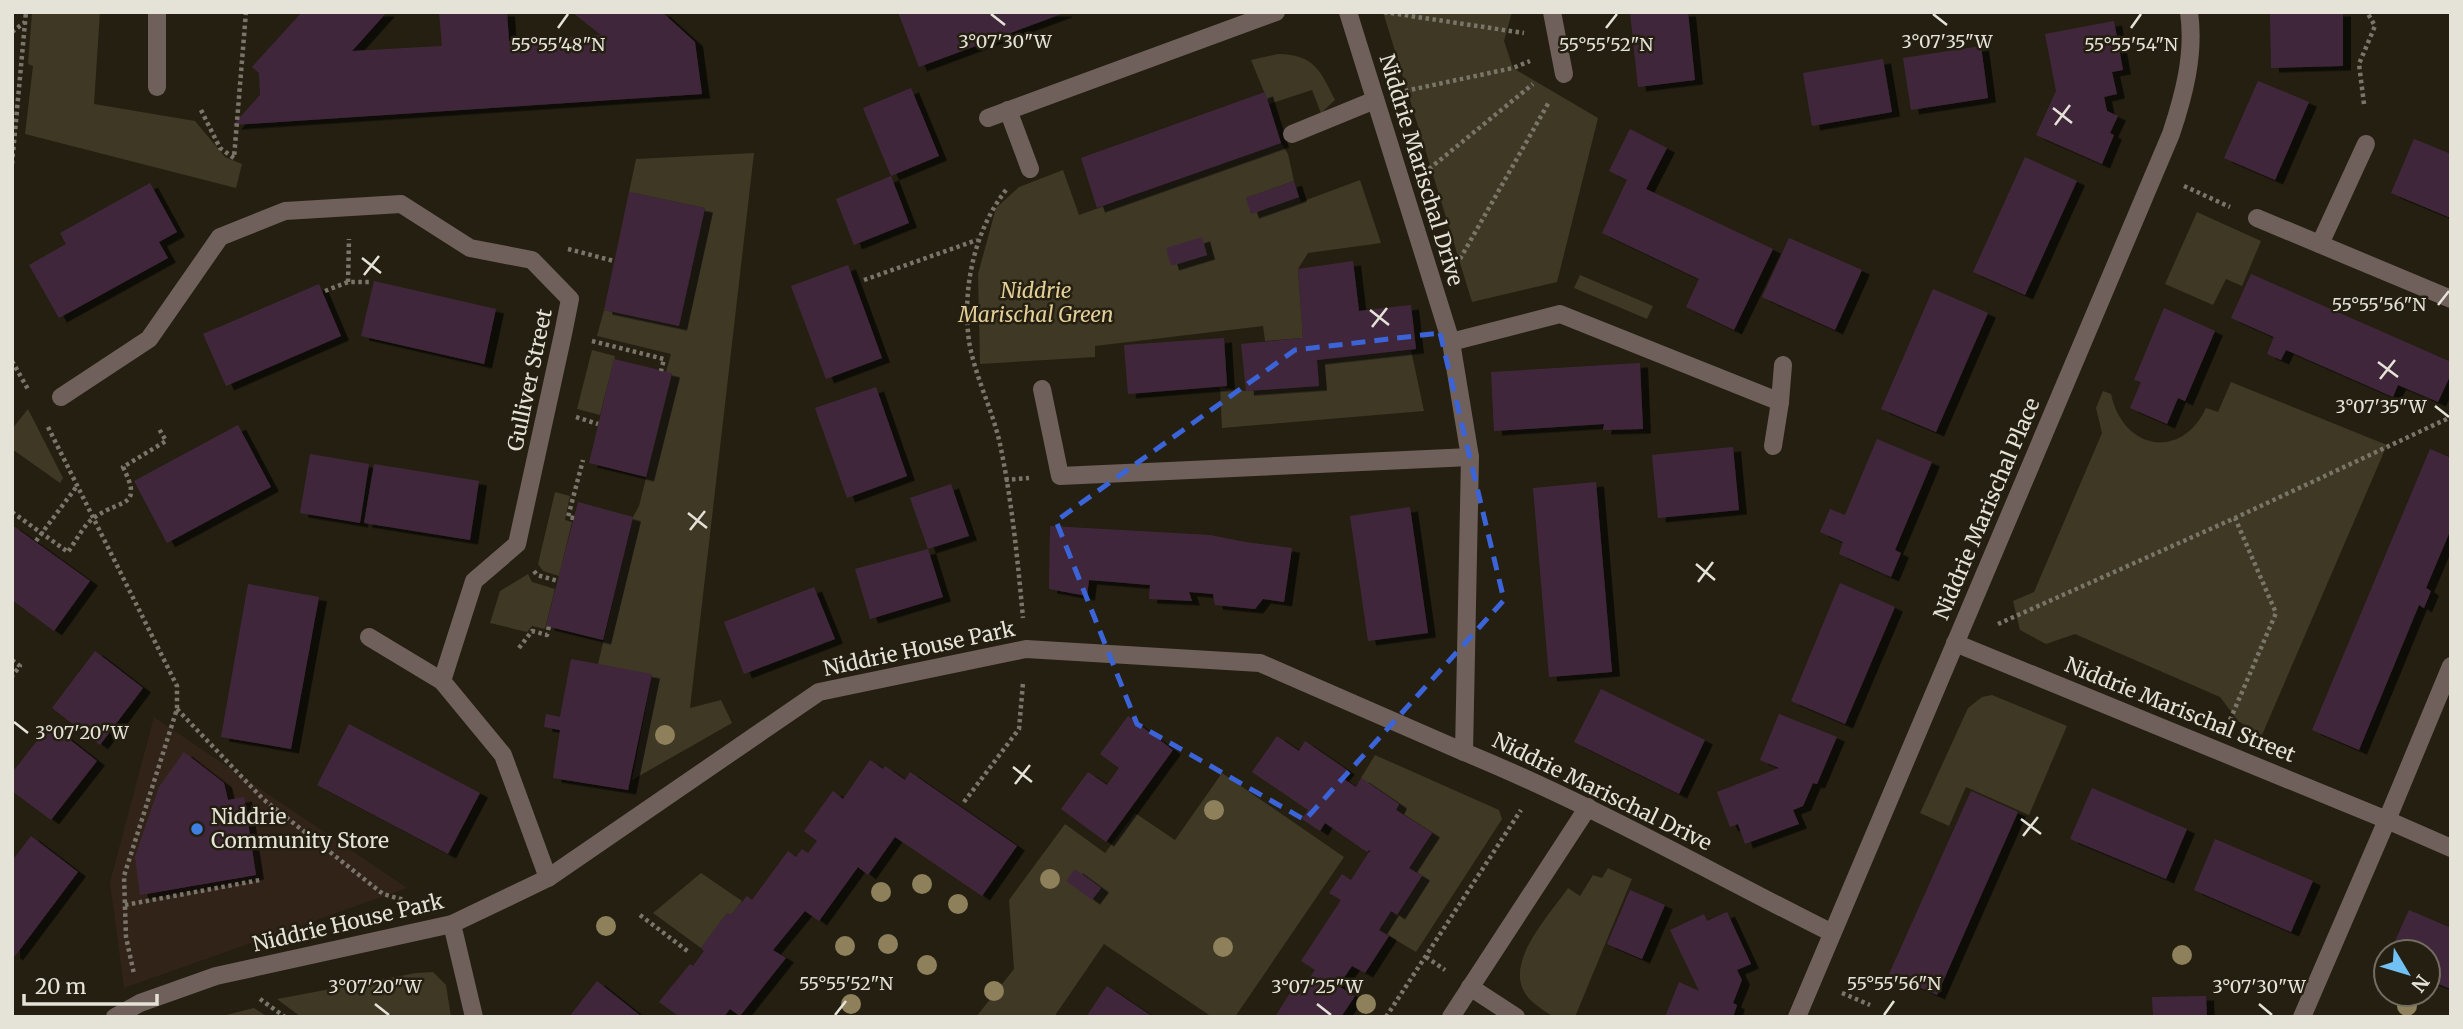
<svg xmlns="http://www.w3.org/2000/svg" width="2463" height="1029" viewBox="0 0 2463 1029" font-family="Merriweather,serif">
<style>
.commercial{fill:#322318}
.green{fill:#3e3825}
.building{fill:#40283b;filter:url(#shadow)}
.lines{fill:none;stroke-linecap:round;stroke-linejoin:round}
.path{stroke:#797569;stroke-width:4.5;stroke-dasharray:3.5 3.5;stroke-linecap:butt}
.service{stroke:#6f605b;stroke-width:18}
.minor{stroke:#6f605b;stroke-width:18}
.tree{fill:#8d805b}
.marked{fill:none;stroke:#3b64d8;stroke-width:5;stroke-dasharray:14 9;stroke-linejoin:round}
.ticks{fill:none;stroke:#e5e2d8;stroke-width:2.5}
.shop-dot{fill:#3f7fe0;stroke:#241f11;stroke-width:2.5}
.labels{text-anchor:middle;stroke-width:5;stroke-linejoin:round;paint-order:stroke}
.street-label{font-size:21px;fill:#e5e2d8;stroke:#241f11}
.park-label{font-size:21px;font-style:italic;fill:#e3cf97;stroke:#241f11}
.poi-label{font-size:21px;fill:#e5e2d8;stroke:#241f11;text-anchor:start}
.ticks-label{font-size:18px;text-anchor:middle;fill:#e5e2d8;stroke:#241f11;stroke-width:5;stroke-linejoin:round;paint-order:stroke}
</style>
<defs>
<filter id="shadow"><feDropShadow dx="8" dy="4.5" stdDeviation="0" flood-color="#0009"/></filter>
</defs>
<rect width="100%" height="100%" fill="#241f11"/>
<path class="commercial" d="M154,717L407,888L124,988L110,882Z"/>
<g class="green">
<path d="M32,12H100L94,104L195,121L225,157L242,164L236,188L25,134L33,66L28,64Z"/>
<path d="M1383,12H1512L1504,41L1513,68L1598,118L1557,282L1472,302Z"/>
<path d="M1278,54C1315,55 1320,70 1335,100L1321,113L1312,90L1269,104L1251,60Z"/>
<path d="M1281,143L1288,154L1294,181L1246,198L1252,213L1299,197L1301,202L1360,180L1381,243L1308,253L1298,269L1303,338L1265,341L1263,326L1095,346V357L980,364L978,274L996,208L1019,187L1063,170L1079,215Z"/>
<path d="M754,153L690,708L721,700L732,723L632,780L652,675L598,664L633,517L639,506L672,374L666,372L671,354L597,336L604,310L679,326L705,208L629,192L636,159Z"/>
<path d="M2197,212L2261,241L2242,286L2226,279L2213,305L2165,284Z"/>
<path d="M1580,275L1653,306L1647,319L1574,288Z"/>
<path d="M592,350L615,356L600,415L577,409Z"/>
<path d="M1411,350L1424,411L1222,428L1220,387L1246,391L1319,386L1317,360Z"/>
<path d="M2231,382L2387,445L2262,735L2238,721L2220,697L2075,634L2046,644L2020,630L2013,601L2034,592L2102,433L2096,408L2103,391L2111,394C2123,450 2181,461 2206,408L2218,412Z"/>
<path d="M28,409L63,478L60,483L12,449V429Z"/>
<path d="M555,492L570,496L565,520L572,522L559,576L543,571L538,564Z"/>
<path d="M528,574L532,582L555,589L545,629L532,626L527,632L490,623L500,591Z"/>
<path d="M1992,695L2067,726L2029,815L1966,787L1949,826L1920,813L1968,708L1982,697Z"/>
<path d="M1375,755L1499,810L1502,819L1416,952L1379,930L1391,911L1397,915L1422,877L1409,868L1431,833L1396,810L1399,804L1361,778Z"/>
<path d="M1222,773L1344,857L1235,1017H1212L1104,944L1054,1017H976L1014,969L1009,900L1065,824L1105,853L1135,813L1175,840Z"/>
<path d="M1608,868L1632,879L1575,1017C1553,1017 1553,1018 1535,1004C1494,972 1547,919 1568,888L1580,896L1593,875L1602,878Z"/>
<path d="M701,873L742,901L731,915L727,913L701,948L653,913Z"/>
<path d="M433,972L446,985L451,1017H301L277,999L416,973Z"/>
<path d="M254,1008L268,1017H218Z"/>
</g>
<g class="building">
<path d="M302,12H387L352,51L442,46L439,12H507L509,41L601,35L572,12H662L695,42L702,94L233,125L260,95L259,73L252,67Z"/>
<path d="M898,12H1064V13L919,67Z"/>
<path d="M1630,12H1688L1695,80L1638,87Z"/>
<path d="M2270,12H2343V66L2271,68Z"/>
<path d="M2114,21L2123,70L2112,72L2117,94L2104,97L2107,111L2118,116L2110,133L2114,135L2102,164L2036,135L2056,91L2045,34Z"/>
<path d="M1981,46L1988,98L1911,110L1903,58Z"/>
<path d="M1883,59L1892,112L1812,126L1803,73Z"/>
<path d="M2258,81L2309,102L2275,180L2224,158Z"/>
<path d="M911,88L939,156L891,176L909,223L854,245L836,199L891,176L863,108Z"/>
<path d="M1265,92L1281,143L1097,208L1081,158Z"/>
<path d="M1630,129L1667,148L1646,189L1773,249L1734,330L1686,307L1699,279L1602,233L1627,180L1609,171Z"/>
<path d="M2414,139L2451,154V218L2391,193Z"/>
<path d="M2025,157L2077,181L2025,295L1973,272Z"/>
<path d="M1294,181L1299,197L1251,214L1246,198Z"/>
<path d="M150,183L177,232L159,242L168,258L59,318L29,265L66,244L60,233Z"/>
<path d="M629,192L705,208L679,326L604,310Z"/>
<path d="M1202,237L1207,255L1171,266L1166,248Z"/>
<path d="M1789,238L1862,270L1835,330L1762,297Z"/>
<path d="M1353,261L1359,311L1411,305L1416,349L1317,360L1319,386L1246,391L1241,344L1303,338L1298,269Z"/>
<path d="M848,265L882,358L826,379L791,286Z"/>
<path d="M2251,274L2451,362V374L2438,402L2398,385L2393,397L2286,350L2281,360L2267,354L2274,337L2231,318Z"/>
<path d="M374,281L496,309L484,364L361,336Z"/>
<path d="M319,284L341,336L226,386L203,334Z"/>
<path d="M1933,289L1988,313L1936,432L1881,409Z"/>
<path d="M2164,308L2215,331L2185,401L2178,398L2167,424L2130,408L2141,382L2134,380Z"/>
<path d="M1224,338L1227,386L1128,394L1124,345Z"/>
<path d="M614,359L672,373L646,477L589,463Z"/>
<path d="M1640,363L1643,429L1603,430L1604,424L1494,431L1491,372Z"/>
<path d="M876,387L907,476L847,498L815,408Z"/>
<path d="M238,425L271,487L167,543L134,481Z"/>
<path d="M1877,439L1932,462L1895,550L1901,553L1891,577L1839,554L1843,542L1820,532L1830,509L1845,515Z"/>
<path d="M1733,447L1739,510L1658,518L1652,455Z"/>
<path d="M2430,449L2451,458V529L2426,588L2431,591L2424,608L2419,605L2359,750L2312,730Z"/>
<path d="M310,454L369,464L360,523L300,513Z"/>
<path d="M374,464L479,481L470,540L364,523Z"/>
<path d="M1596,482L1612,672L1549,677L1533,488Z"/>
<path d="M951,484L969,536L928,549L910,498Z"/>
<path d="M578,502L633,517L603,640L546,626Z"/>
<path d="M1410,507L1428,633L1368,641L1350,516Z"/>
<path d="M12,525L90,581L54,631L12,600Z"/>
<path d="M1050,526L1210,535L1245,542L1292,548L1284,602L1263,599L1255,609L1215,605L1213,594L1189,592L1192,601L1149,599L1150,585L1089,580L1087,596L1049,589Z"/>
<path d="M928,549L943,597L870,619L855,569Z"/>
<path d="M1840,583L1895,607L1845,724L1791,701Z"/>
<path d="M248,584L319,597L291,749L221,737Z"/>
<path d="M814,587L835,639L744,674L724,622Z"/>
<path d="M95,651L143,688L100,745L52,708Z"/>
<path d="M571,659L652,674L628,790L553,778L560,730L544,727L546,714L560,717Z"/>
<path d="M1601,689L1705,740L1679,794L1574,742Z"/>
<path d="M1779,714L1837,737L1817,784L1813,783L1803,806L1793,810L1799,824L1745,844L1738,824L1730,827L1717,792L1779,768L1760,760Z"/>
<path d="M1128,716L1173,750L1106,842L1061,809L1088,772L1107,785L1119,768L1100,754Z"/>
<path d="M50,724L97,761L51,820L12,791V773Z"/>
<path d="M349,724L480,793L448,854L317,785Z"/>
<path d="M1277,736L1299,751L1305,741L1347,770L1341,777L1356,787L1361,778L1399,804L1396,810L1432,833L1409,868L1422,876L1397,915L1391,911L1379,930L1389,936L1365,973L1352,966L1338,986L1355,996L1341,1017H1275L1295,985L1301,990L1315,970L1301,961L1341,900L1329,893L1342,874L1351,880L1371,849L1367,852L1325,823L1320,831L1302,819L1308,810L1252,772Z"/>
<path d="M184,752L224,783L228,800L244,797L256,875L140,895L135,857L159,787Z"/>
<path d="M870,760L883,769L885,766L905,780L910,772L1017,846L982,896L895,837L868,875L858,867L819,921L805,911L773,950L786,958L740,1016L730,1009L724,1017H675L677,1015L659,1002L690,964L693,966L704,951L701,948L727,913L731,915L747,896L752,900L788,851L796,857L802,849L808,853L817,841L804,831L833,791L843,799Z"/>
<path d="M2092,788L2187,829L2166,879L2070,839Z"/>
<path d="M1971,791L2018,812L1937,995L1889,974Z"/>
<path d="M31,836L78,872L15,956L12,954V861Z"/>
<path d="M2215,839L2313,881L2291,932L2194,890Z"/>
<path d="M1075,869L1101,888L1092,900L1066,881Z"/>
<path d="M1630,890L1665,905L1642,959L1607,944Z"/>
<path d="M2409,910L2451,928V989L2428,980V952H2390Z"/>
<path d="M1727,912L1751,964L1737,970L1742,980L1733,1003L1737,1005L1733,1017H1665L1679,982L1699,991L1670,930L1704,914L1707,921Z"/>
<path d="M597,981L642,1017H569Z"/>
<path d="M1107,986L1153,1017H1086Z"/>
<path d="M2206,996L2207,1017H2153L2152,997Z"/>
</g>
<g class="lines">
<g class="path">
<path d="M1384,12L1524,33"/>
<path d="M12,32L25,22"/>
<path d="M1405,91L1513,68L1530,61"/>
<path d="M2364,104L2359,64L2375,26L2367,12"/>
<path d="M201,110L220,148L234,158L246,12"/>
<path d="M12,164L26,12"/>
<path d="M1429,169L1533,84"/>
<path d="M2184,186L2230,207"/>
<path d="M1006,190C974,231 962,289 969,341C975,378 994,412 1001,449C1012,502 1018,564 1023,618"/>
<path d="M568,249L614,261"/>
<path d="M1460,259L1549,102"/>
<path d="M864,280L977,240"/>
<path d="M348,282L349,239"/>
<path d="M325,291L348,282H371"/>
<path d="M592,341L664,359L661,371"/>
<path d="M12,361L29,391"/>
<path d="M576,417L598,424"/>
<path d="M48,427L177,686V709L124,876L126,937L134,974"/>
<path d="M1005,480L1029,478"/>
<path d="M12,512L68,552C76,541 84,524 95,517C123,498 143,508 123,467L166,441L158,427"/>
<path d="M574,518L568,517L583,460"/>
<path d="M36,541L77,486"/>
<path d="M534,571L537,575L558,581"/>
<path d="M1998,624L2235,518L2451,417"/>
<path d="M519,648L532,631L547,635L549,626"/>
<path d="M12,660L20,666L12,676"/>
<path d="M177,709L263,799L383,894L404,900"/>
<path d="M2230,720L2276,613L2235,518"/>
<path d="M964,802L1019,729L1023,683"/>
<path d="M125,905L260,880"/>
<path d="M640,915L690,953"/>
<path d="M1426,957L1445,970"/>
<path d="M1842,993L1870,1005"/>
<path d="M260,999L285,1017"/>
<path d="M1386,1017L1521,810"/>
</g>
<g class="service">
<path d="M157,87V12"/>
<path d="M1008,110L1030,169"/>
<path d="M1292,134L1375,100"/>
<path d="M2320,244L2366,144"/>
<path d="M1773,446L1780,402"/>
<path d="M1470,987L1516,1017"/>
<path d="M1451,1017L1588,807"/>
</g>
<g class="minor">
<path d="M1348,12L1451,342L1470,457L1464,752C1591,804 1710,872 1832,933"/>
<path d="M1552,12L1564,74"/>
<path d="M988,118L1276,12"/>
<path d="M2257,218L2451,299"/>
<path d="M1451,342L1560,314L1780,402L1783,365"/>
<path d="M1042,389L1060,476L1470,457"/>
<path d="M61,397L149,339L220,237L285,211L401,204L470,248L532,260L570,299L563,334L517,544L474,581L442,681"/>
<path d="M369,637L442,681L503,755L548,878"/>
<path d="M1955,643L2387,820L2451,666"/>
<path d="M452,924L474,1017"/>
<path d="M115,1017L140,1003L216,976L452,924L548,878L819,692L1026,649L1260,663L1464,752"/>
<path d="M1797,1017L2171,134C2184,95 2195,54 2189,12"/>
<path d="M2302,1017L2387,820L2451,848"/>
</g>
</g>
<g class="tree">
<circle cx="665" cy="735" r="10"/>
<circle cx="1214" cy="810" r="10"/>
<circle cx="1050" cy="879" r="10"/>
<circle cx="922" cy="884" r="10"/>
<circle cx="881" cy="892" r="10"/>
<circle cx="958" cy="904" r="10"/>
<circle cx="606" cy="926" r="10"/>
<circle cx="888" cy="944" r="10"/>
<circle cx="845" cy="946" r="10"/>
<circle cx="1223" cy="947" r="10"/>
<circle cx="2182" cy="955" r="10"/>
<circle cx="927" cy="965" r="10"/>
<circle cx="994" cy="991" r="10"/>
<circle cx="851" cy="1004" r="10"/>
<circle cx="1366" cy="1004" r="10"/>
<circle cx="2407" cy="1006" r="10"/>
</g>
<path class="marked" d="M1440,333L1504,600L1305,820L1137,724L1056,521L1295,350Z"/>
<path class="ticks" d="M991,14L1005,25M1933,14L1947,25M558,28L568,14M1606,28L1617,14M2131,28L2141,14M2053,108L2072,123M2055,125L2070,105M362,258L381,273M364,275L379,256M2438,305L2449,291M1370,310L1389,325M1372,327L1387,308M2378,362L2398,377M2380,379L2395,360M2435,406L2449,417M688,513L707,528M690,530L705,511M1696,564L1715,580M1698,582L1713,562M14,722L28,733M1013,767L1032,782M1015,784L1030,765M2021,819L2041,834M2023,836L2038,817M375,1004L389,1015M1317,1004L1331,1015M2259,1004L2272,1015M835,1015L846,1001M1884,1015L1894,1001"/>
<circle class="shop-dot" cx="197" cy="829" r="7"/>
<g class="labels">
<g class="street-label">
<text transform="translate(1421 170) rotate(73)" y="7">Niddrie Marischal Drive</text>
<text transform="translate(530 380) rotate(-78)" y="7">Gulliver Street</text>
<text transform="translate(1987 509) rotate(-67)" y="7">Niddrie Marischal Place</text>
<text transform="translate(919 649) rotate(-12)" y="7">Niddrie House Park</text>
<text transform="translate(2180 710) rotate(22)" y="7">Niddrie Marischal Street</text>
<text transform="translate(1602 792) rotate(26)" y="7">Niddrie Marischal Drive</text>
<text transform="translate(348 923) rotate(-13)" y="7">Niddrie House Park</text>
</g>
<g class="park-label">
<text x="1036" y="298">Niddrie<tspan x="1036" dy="24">Marischal Green</tspan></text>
</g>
<g class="poi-label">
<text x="211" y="824">Niddrie<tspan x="211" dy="24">Community Store</tspan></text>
</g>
</g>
<g class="ticks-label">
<text x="1005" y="48">3°07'30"W</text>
<text x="1947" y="48">3°07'35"W</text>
<text x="558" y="51">55°55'48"N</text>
<text x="1606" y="51">55°55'52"N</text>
<text x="2131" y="51">55°55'54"N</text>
<text x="2379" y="311">55°55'56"N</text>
<text x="2381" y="413">3°07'35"W</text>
<text x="82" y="739">3°07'20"W</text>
<text x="846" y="990">55°55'52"N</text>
<text x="1894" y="990">55°55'56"N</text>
<text x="375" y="993">3°07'20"W</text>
<text x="1317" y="993">3°07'25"W</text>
<text x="2259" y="993">3°07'30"W</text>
</g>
<rect width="2463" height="1029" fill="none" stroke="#e5e2d8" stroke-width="28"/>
<g transform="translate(2407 973) rotate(128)"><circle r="33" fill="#241f11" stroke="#716d61" stroke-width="2"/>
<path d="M0-5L12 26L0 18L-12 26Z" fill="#71c1f5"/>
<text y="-10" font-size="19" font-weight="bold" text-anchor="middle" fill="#e5e2d8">N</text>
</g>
<path d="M24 994v10h133v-10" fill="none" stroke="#e5e2d8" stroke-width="3.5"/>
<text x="35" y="994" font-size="21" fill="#e5e2d8" stroke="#241f11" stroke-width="5" paint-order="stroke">20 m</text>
</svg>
